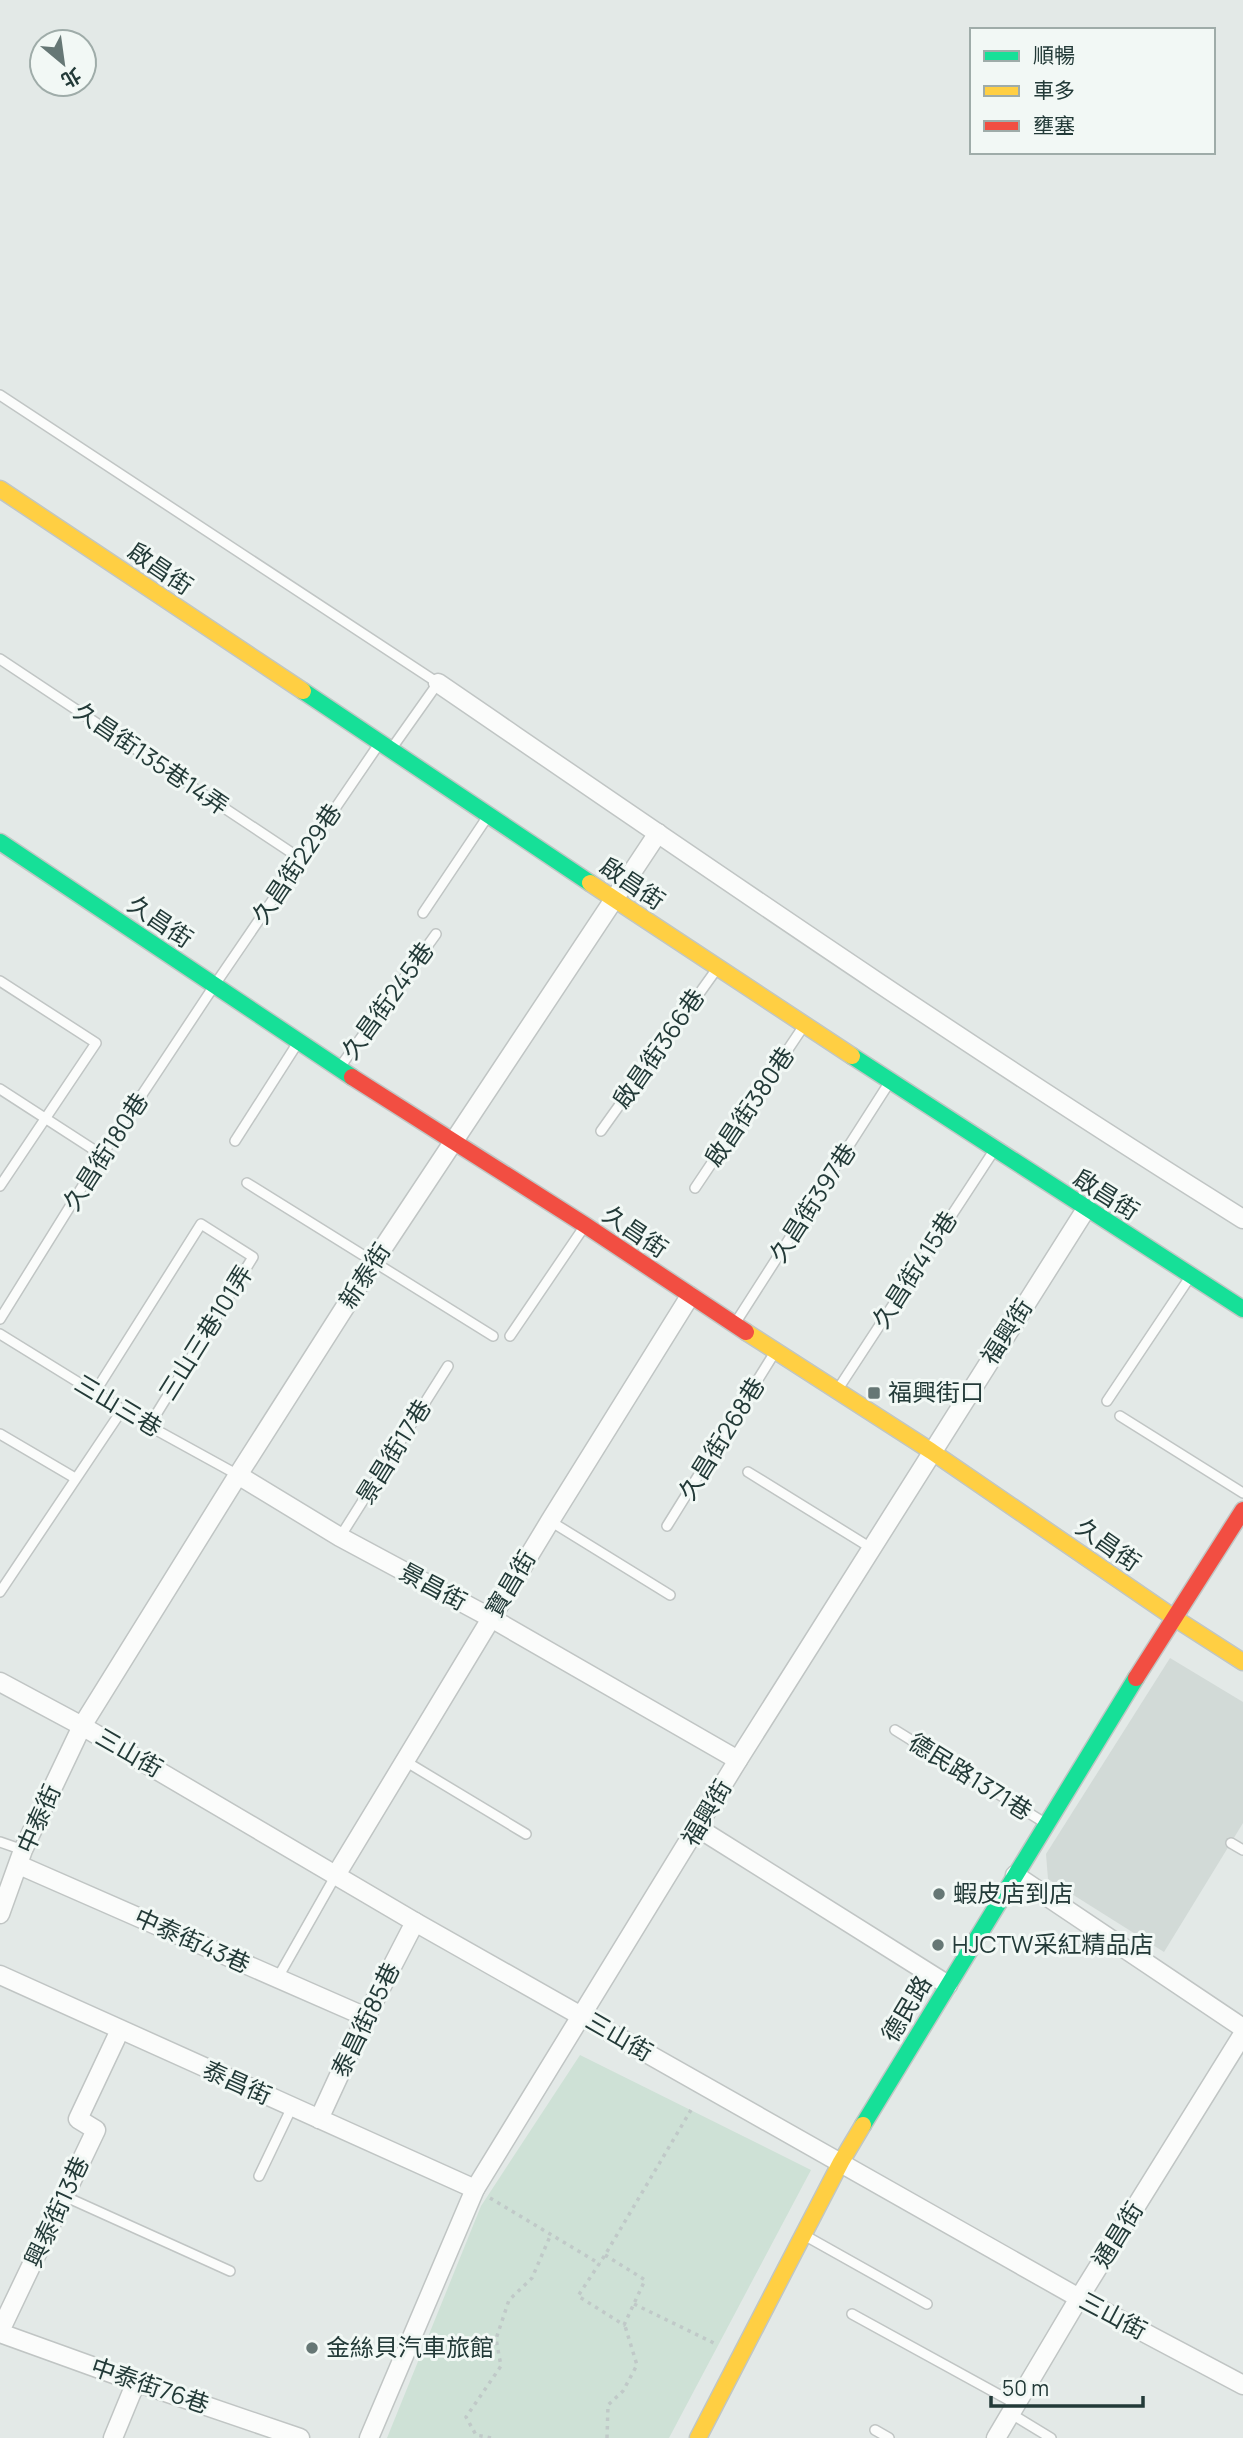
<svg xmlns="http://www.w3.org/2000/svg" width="1243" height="2438" viewBox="0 0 1243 2438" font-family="Manrope,'Noto Sans TC',sans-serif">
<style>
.built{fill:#d2dad7}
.green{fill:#cee1d6}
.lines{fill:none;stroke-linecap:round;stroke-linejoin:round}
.lane-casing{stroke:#c0c5c4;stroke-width:12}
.street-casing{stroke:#c0c5c4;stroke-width:21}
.fast-casing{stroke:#c0c6c4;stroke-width:19}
.slow-casing{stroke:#c0c6c4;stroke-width:19}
.jam-casing{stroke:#c0c6c4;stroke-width:19}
.path{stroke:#c0c9c8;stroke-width:3.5;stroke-dasharray:3.5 5;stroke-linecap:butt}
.lane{stroke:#fbfcfb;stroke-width:9}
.street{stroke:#fbfcfb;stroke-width:18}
.fast{stroke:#16e098;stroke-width:16}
.slow{stroke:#ffcf43;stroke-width:16}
.jam{stroke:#f24e42;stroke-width:16}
.poi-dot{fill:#667775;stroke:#f2f8f5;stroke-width:2.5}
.labels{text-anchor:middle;stroke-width:6;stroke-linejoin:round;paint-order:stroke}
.street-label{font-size:24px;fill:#233a38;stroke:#f2f8f5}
.poi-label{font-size:24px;fill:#233a38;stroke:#f2f8f5;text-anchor:start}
</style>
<rect width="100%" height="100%" fill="#e3e9e7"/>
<path class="built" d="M1170,1658L1243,1702V1823L1164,1952L1048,1879L1046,1854Z"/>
<path class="green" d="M580,2055L811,2170L669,2438H387L481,2206Z"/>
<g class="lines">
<g class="lane-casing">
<g id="lane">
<path d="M0,395L438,683L392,748"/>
<path d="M0,659L301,859"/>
<path d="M423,913L488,816"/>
<path d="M0,981L96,1043L0,1186"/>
<path d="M340,1067L436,934"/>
<path d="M0,1089L102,1155"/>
<path d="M601,1131L716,970"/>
<path d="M235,1141L297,1044"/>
<path d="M247,1183L493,1336"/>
<path d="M695,1188L803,1027"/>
<path d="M0,1319L102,1155L214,986L379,744"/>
<path d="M736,1322L889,1083"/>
<path d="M0,1334L149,1426L238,1475"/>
<path d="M510,1336L584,1227"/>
<path d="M838,1389L993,1152"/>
<path d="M95,1392L201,1224L253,1257L149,1426"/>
<path d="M1107,1401L1190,1277"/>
<path d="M1120,1416L1243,1493"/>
<path d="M0,1434L75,1478"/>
<path d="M748,1472L871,1548"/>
<path d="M550,1521L670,1595"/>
<path d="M667,1526L775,1352"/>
<path d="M340,1537L448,1366"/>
<path d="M0,1592L122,1410"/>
<path d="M895,1730L1045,1823"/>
<path d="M405,1761L526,1834"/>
<path d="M0,1842L23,1850"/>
<path d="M1231,1843L1243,1850"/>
<path d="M277,1979L336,1875"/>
<path d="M259,2176L292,2107"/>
<path d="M64,2196L230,2271"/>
<path d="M804,2235L927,2304"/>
<path d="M852,2314L1016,2404"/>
<path d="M1010,2413L1051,2438"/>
<path d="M875,2430L889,2438"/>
</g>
</g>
<g class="street-casing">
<g id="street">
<path d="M438,683C704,865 970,1049 1243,1219"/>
<path d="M238,1475L340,1537L491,1618L738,1760"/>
<path d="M0,1682L82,1726L415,1922L1079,2298L1243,2385"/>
<path d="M698,1828L948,1985"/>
<path d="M19,1865L366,2017"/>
<path d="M336,1875L550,1521L690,1296"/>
<path d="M1015,1875L1243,2028"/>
<path d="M0,1914L23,1850L82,1726L238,1475L375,1260L658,833"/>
<path d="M0,1975L475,2189"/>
<path d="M319,2119L366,2017L415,1922"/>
<path d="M0,2331L96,2130L78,2119L120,2030"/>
<path d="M0,2333L136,2382L300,2438"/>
<path d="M113,2438L136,2382"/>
<path d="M369,2438L475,2189L738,1760L1086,1209"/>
<path d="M996,2438L1079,2298L1243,2034"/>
</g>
</g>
<g class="fast-casing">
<g id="fast">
<path d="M303,691L590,883"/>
<path d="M0,842L352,1077"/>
<path d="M852,1056L1243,1309"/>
<path d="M863,2125L1136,1678"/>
</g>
</g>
<g class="slow-casing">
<g id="slow">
<path d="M0,489L303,691"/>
<path d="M590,883L852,1056"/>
<path d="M746,1332L931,1451L1173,1617L1243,1662"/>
<path d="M698,2438L841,2162L863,2125"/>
</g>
</g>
<g class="jam-casing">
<g id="jam">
<path d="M352,1077L585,1225L746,1332"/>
<path d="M1136,1678L1243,1510"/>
</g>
</g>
<g class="path">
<path d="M490,2198L600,2264"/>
<path d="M605,2255L645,2280L624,2325L578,2296L605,2255L691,2110"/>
<path d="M634,2304L718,2345"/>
<path d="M491,2438L476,2435L466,2417L501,2366L496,2339L509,2300L532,2278L551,2234"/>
<path d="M607,2438L608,2405L623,2391L637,2365L625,2326"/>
</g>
<use href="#lane" class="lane"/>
<use href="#street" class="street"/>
<use href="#fast" class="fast"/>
<use href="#slow" class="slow"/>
<use href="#jam" class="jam"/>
</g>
<g class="poi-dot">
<rect x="867" y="1386" width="14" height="14" rx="3.5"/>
<circle cx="939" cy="1894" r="7"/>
<circle cx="938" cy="1945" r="7"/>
<circle cx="312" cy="2348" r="7"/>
</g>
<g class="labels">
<g class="street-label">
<text transform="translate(160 569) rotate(34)" y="8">啟昌街</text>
<text transform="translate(151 759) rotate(34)" y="8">久昌街135巷14弄</text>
<text transform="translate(297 864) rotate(-56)" y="8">久昌街229巷</text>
<text transform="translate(632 884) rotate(34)" y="8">啟昌街</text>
<text transform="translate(160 922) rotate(34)" y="8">久昌街</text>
<text transform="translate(388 1001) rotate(-54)" y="8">久昌街245巷</text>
<text transform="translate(659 1049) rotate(-55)" y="8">啟昌街366巷</text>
<text transform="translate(750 1107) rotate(-56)" y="8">啟昌街380巷</text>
<text transform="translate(106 1152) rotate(-57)" y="8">久昌街180巷</text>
<text transform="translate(1106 1195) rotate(32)" y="8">啟昌街</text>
<text transform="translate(813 1203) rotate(-57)" y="8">久昌街397巷</text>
<text transform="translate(635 1232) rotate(34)" y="8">久昌街</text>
<text transform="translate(915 1270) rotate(-57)" y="8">久昌街415巷</text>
<text transform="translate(365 1276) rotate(-57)" y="8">新泰街</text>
<text transform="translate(1007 1332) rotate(-57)" y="8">福興街</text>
<text transform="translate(206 1333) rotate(-58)" y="8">三山三巷101弄</text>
<text transform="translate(118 1406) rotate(31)" y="8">三山三巷</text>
<text transform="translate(722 1439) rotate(-58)" y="8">久昌街268巷</text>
<text transform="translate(394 1452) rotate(-58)" y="8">景昌街17巷</text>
<text transform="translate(1108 1545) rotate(35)" y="8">久昌街</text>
<text transform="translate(511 1584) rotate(-59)" y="8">寶昌街</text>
<text transform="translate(433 1587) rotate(28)" y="8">景昌街</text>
<text transform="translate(129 1753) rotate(30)" y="8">三山街</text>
<text transform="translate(970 1777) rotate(32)" y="8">德民路1371巷</text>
<text transform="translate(707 1813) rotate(-59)" y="8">福興街</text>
<text transform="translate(39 1819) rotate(-66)" y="8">中泰街</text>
<text transform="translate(192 1941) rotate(24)" y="8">中泰街43巷</text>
<text transform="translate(907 2009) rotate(-59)" y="8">德民路</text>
<text transform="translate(366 2020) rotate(-64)" y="8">泰昌街85巷</text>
<text transform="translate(619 2037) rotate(30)" y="8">三山街</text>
<text transform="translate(237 2083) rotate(24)" y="8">泰昌街</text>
<text transform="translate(57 2212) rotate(-65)" y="8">興泰街13巷</text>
<text transform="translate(1118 2235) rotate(-58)" y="8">通昌街</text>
<text transform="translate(1113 2316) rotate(28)" y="8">三山街</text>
<text transform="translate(150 2386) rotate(19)" y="8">中泰街76巷</text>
</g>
<g class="poi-label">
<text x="888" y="1401">福興街口</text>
<text x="953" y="1902">蝦皮店到店</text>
<text x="952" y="1953">HJCTW采紅精品店</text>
<text x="326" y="2356">金絲貝汽車旅館</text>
</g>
</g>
<rect x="970" y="28" width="245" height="126" fill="#f2f8f5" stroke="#9faca9" stroke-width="2"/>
<rect x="984" y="51" width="35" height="10" fill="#16e098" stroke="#9faca9" stroke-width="2"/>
<text x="1033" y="63" font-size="21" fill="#233a38">順暢</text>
<rect x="984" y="86" width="35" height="10" fill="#ffcf43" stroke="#9faca9" stroke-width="2"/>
<text x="1033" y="98" font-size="21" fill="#233a38">車多</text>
<rect x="984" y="121" width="35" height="10" fill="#f24e42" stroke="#9faca9" stroke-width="2"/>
<text x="1033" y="133" font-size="21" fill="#233a38">壅塞</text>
<g transform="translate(63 63) rotate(151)"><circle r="33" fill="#f2f8f5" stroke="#9faca9" stroke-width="2"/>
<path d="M0-5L12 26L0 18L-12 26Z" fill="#667775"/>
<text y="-10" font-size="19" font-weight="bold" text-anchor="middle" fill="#233a38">北</text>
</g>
<path d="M991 2396v10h152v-10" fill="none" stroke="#233a38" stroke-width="3.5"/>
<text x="1002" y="2396" font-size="21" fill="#233a38" stroke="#f2f8f5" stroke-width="5" paint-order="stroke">50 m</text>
</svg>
